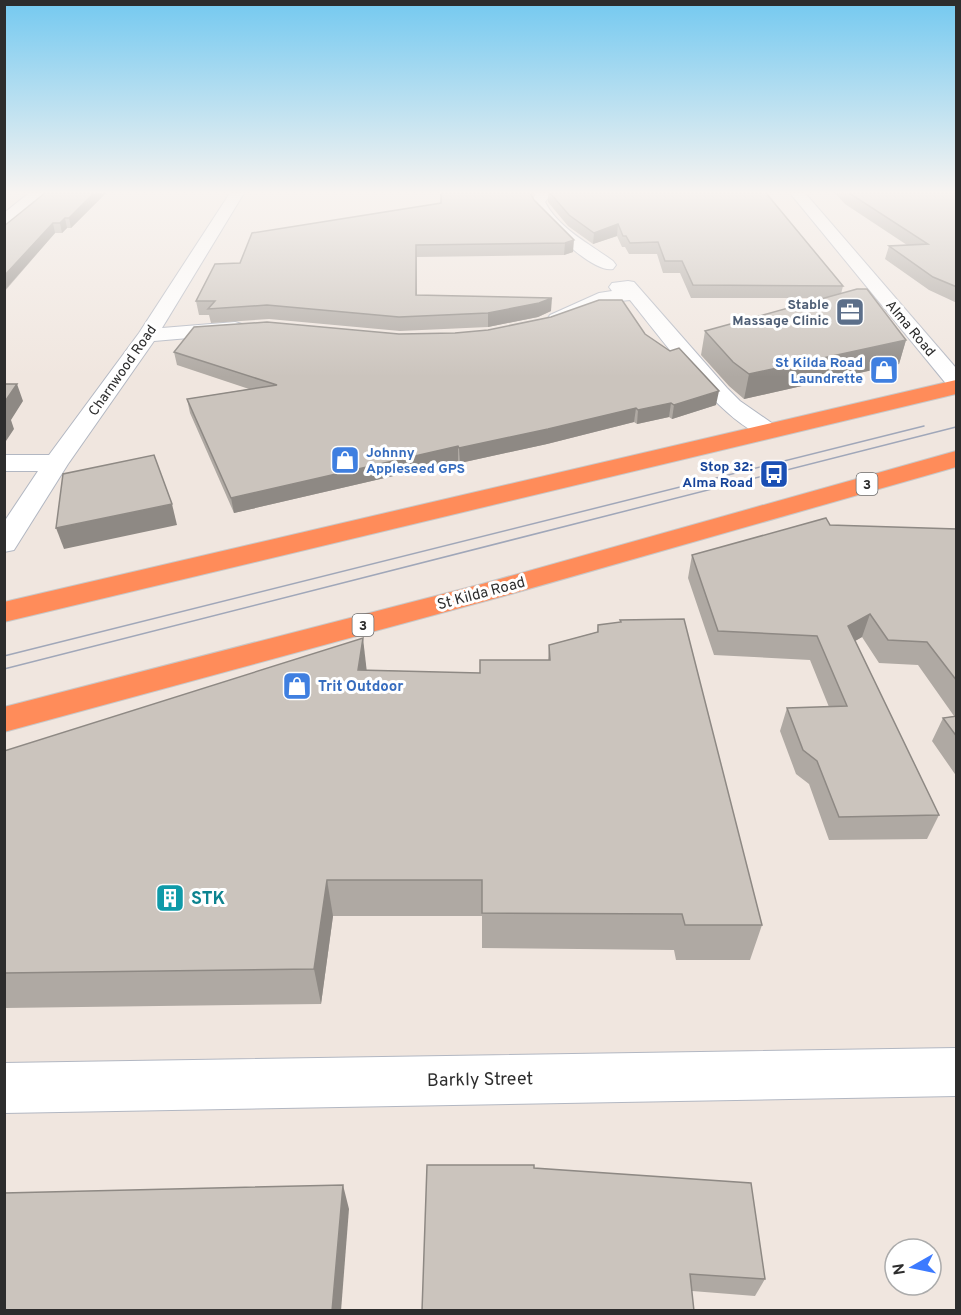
<svg xmlns="http://www.w3.org/2000/svg" width="961" height="1315" viewBox="0 0 961 1315" font-family="Overpass,sans-serif">
<style>
.lines{fill:none;stroke-linecap:round;stroke-linejoin:round}
.street-casing{stroke:#b2b7c2;stroke-width:2}
.secondary-casing{stroke:#b2b7c2;stroke-width:2}
.highway-casing{stroke:#c8c8c8;stroke-width:2}
.street{fill:#fff;fill-rule:evenodd}
.secondary{fill:#fff;fill-rule:evenodd}
.highway{fill:#ff8c5a;fill-rule:evenodd}
.tram{stroke:#a0a7b9;stroke-width:1.5}
.wall{fill:#afa9a3}
.shaded-wall{fill:#8e8984}
.building{fill:#cbc4bd;stroke:#8e8984;stroke-width:1.5}
.labels{text-anchor:middle;stroke-width:6;stroke-linejoin:round;paint-order:stroke}
.far-service-label{font-size:14px;font-weight:bold;fill:#4e5e75;stroke:#fff;text-anchor:end}
.far-street-label{font-size:14px;fill:#2d2d2d;stroke:#fff}
.far-shop-label{font-size:14px;font-weight:bold;fill:#366cbe;stroke:#fff;text-anchor:end}
.far-transit-label{font-size:14px;font-weight:bold;fill:#164399;stroke:#fff;text-anchor:end}
.shield{fill:#fff;stroke:#6c6c6c;stroke-width:1.5}
.shield-label{font-size:14px;font-weight:bold;fill:#2d2d2d}
.street-label{font-size:15px;fill:#2d2d2d;stroke:#fff}
.shop-label{font-size:15px;font-weight:bold;fill:#366cbe;stroke:#fff;text-anchor:start}
.near-culture-label{font-size:18px;font-weight:bold;fill:#0d838f;stroke:#fff;text-anchor:start}
.near-street-label{font-size:18px;fill:#2d2d2d;stroke:#fff}
</style>
<rect width="100%" height="100%" fill="#f0e6df"/>
<g class="lines">
<g class="street-casing">
<g id="street">
<path d="M29,193H45L10,224L4,226V213Z"/>
<path d="M230,193H244L162,328L235,322L242,324L245,328L242,332L235,334L154,341L68,464L14,550L4,552V522L38,471H4V455H49L139,333Z"/>
<path d="M537,193H552L545,202C559,229 590,244 613,261L616,265L613,269C593,274 539,221 530,202Z"/>
<path d="M628,281L634,282L727,388L740,401L776,426L780,431L776,436C738,446 655,330 630,300L610,302L557,325L550,323L547,319L550,315L599,293L612,291L609,287L612,283Z"/>
</g>
</g>
<g class="secondary-casing">
<g id="secondary">
<path d="M790,193H805L956,368V387L948,386Z"/>
<path d="M956,1048V1096L4,1113V1063Z"/>
</g>
</g>
<g class="highway-casing">
<g id="highway">
<path d="M956,380V394L4,622V602Z"/>
<path d="M956,451V467L504,596L4,732V707L482,584Z"/>
</g>
</g>
<use href="#street" class="street"/>
<use href="#secondary" class="secondary"/>
<use href="#highway" class="highway"/>
<g class="tram">
<path d="M4,656L924,426"/>
<path d="M4,669L956,427"/>
</g>
</g>
<g class="wall">
<path d="M106,193L71,228H67L62,233H55L5,291L4,226Z"/>
<path d="M440,193H534L532,197L534,200L573,252L564,255L417,257V295L551,311L538,317L488,327L400,331L269,319L211,323L209,315H199L196,301L240,263L441,203Z"/>
<path d="M548,193H766L843,286L841,294L906,340L899,364L744,399L729,386L701,355L705,331L826,298H691L680,273H663L657,254H629L625,247H622L617,236L593,244L568,226L548,202Z"/>
<path d="M835,193H957V303L929,290L885,259L889,246L907,245L845,204Z"/>
<path d="M399,334H645L716,405L672,419L669,417L637,424L634,422L547,444L460,463L458,461L234,513L190,413L187,399L249,389L177,365L174,352Z"/>
<path d="M830,525L957,529V777L932,741L943,718L954,716L918,665L879,663L862,637L855,641L939,815L927,839L829,840L809,784L796,774L780,731L787,708L829,707L810,660L714,655L688,578L692,555Z"/>
<path d="M620,620L762,925L750,960H676L674,950L482,948V916H333L321,1004L4,1008V751L366,670L480,673L548,660L549,645L597,632L598,625L620,622Z"/>
<path d="M534,1168L765,1279L755,1296L692,1291Z"/>
</g>
<g class="shaded-wall">
<path d="M94,193H106L71,228L69,218Z"/>
<path d="M65,218L67,228L62,233L60,223Z"/>
<path d="M53,223L55,233L4,291V276Z"/>
<path d="M618,224L617,236L593,244L594,233Z"/>
<path d="M574,240L573,252L564,255L565,243Z"/>
<path d="M552,298L551,311L538,317L488,327V313Z"/>
<path d="M906,340L899,364L744,399L749,374Z"/>
<path d="M17,384L23,401L11,420L14,429L4,444V403Z"/>
<path d="M719,391L716,405L672,419L674,405Z"/>
<path d="M671,403L669,417L637,424L638,410Z"/>
<path d="M636,408L634,422L547,444L460,463L459,448Z"/>
<path d="M458,446V461L234,513L231,498Z"/>
<path d="M172,504L177,525L64,549L56,528Z"/>
<path d="M870,614L862,637L841,649L848,626Z"/>
<path d="M363,638L367,673L358,670Z"/>
<path d="M327,880L333,916L321,1004L314,969Z"/>
<path d="M343,1185L349,1209L341,1311H332Z"/>
</g>
<g class="building">
<path d="M45,193H94L69,218H65L60,223H53L4,276V226Z"/>
<path d="M441,193H530L534,200L574,240L565,243L416,245V295L552,298L539,303L488,313L399,317L267,305L208,309L215,301H196L215,264L240,263L252,233L441,203Z"/>
<path d="M550,193H766L843,286L693,285L682,261H665L658,242L630,243L626,236H623L618,224L594,233L569,215Z"/>
<path d="M849,193H957V287L933,277L889,246L928,244Z"/>
<path d="M857,289H867L906,340L749,374L733,362L705,331Z"/>
<path d="M599,300H622L645,334L670,351L679,348L719,391L674,405L671,403L638,410L636,408L548,429L459,448L458,446L231,498L187,399L277,385L174,352L194,327L267,322L399,334L455,333L488,330L551,317Z"/>
<path d="M4,384H17L4,403Z"/>
<path d="M154,455L172,504L56,528L63,474Z"/>
<path d="M826,518L830,525L957,529V681L927,642L888,640L870,614L848,626L939,815L839,817L817,761L803,750L787,708L847,706L817,636L718,631L692,555Z"/>
<path d="M684,619L762,925H685L682,914L482,913V880H327L314,969L4,973V751L363,638L358,670L480,673V660H550L549,645L598,632V625L621,622L620,620Z"/>
<path d="M957,716V737L943,718Z"/>
<path d="M427,1165H534V1168L751,1183L765,1279L690,1274L694,1311H422Z"/>
<path d="M343,1185L332,1311H4V1193Z"/>
</g>
<linearGradient id="sky" x2="0" y2="1"><stop stop-color="#74c9f0"/><stop offset="0.51" stop-color="#f8f4f1"/><stop offset="1" stop-color="#f8f4f1" stop-opacity="0"/></linearGradient>
<rect width="961" height="377" fill="url(#sky)"/>
<defs>
<g id="office-square" transform="scale(1.5)"><rect x="-9" y="-9" width="18" height="18" rx="4" fill="#5c6f8a" stroke="#fff"/><path d="M-6-3h4V-5.5h4V-3h4V5H-6ZM-1-4.5V-3h2v-1.5ZM-6 0V1H6V0Z" fill="#fff"/></g>
<g id="shop-square" transform="scale(1.5)"><rect x="-9" y="-9" width="18" height="18" rx="4" fill="#3f7fe0" stroke="#fff"/><path d="M-5-2.5h2.3a2.7 3.5 0 0 1 5.4 0H5L5.5 6h-11ZM-1.5-2.5h3a1.5 2.3 0 0 0-3 0Z" fill="#fff"/></g>
<g id="bus-square" transform="scale(1.5)"><rect x="-9" y="-9" width="18" height="18" rx="4" fill="#1a4fb4" stroke="#fff"/><path d="M-5-6H5V4H4V6H2V4H-2V6H-4V4H-5ZM-3.5-4V0h7V-4ZM-3.5 1.2v1.5H-2V1.2ZM2 1.2v1.5H3.5V1.2Z" fill="#fff"/></g>
<g id="building-square" transform="scale(1.5)"><rect x="-9" y="-9" width="18" height="18" rx="4" fill="#0f9aa8" stroke="#fff"/><path d="M-4-6H4V6H1V3H-1V6H-4ZM-2.5-4.3h1.7v1.8h-1.7ZM.8-4.3h1.7v1.8H.8ZM-2.5-1h1.7V.8h-1.7ZM.8-1h1.7V.8H.8Z" fill="#fff"/></g>
</defs>
<g fill-rule="evenodd">
<use href="#office-square" x="850" y="312"/>
<use href="#shop-square" x="884" y="370"/>
<use href="#shop-square" x="345" y="460"/>
<use href="#bus-square" x="774" y="474"/>
<use href="#shop-square" x="297" y="686"/>
<use href="#building-square" x="170" y="898"/>
</g>
<g class="labels">
<g class="far-service-label">
<text x="829" y="309">Stable<tspan x="829" dy="16">Massage Clinic</tspan></text>
</g>
<g class="far-street-label">
<text transform="translate(911 328) rotate(50)" y="5">Alma Road</text>
<text transform="translate(122 370) rotate(-55)" y="5">Charnwood Road</text>
</g>
<g class="far-shop-label">
<text x="863" y="367">St Kilda Road<tspan x="863" dy="16">Laundrette</tspan></text>
<text x="366" y="457" text-anchor="start">Johnny<tspan x="366" dy="16">Appleseed GPS</tspan></text>
</g>
<g class="far-transit-label">
<text x="753" y="471">Stop 32:<tspan x="753" dy="16">Alma Road</tspan></text>
</g>
<g class="shield">
<rect x="856.5" y="473" width="21" height="22" rx="4.5"/>
<rect x="352.5" y="614" width="21" height="22" rx="4.5"/>
</g>
<g class="shield-label">
<text x="867" y="489">3</text>
<text x="363" y="630">3</text>
</g>
<g class="street-label">
<text transform="translate(481 593) rotate(-15)" y="5">St Kilda Road</text>
</g>
<g class="shop-label">
<text x="318" y="691">Trit Outdoor</text>
</g>
<g class="near-culture-label">
<text x="191" y="904">STK</text>
</g>
<g class="near-street-label">
<text transform="translate(480 1079) rotate(-1)" y="6">Barkly Street</text>
</g>
</g>
<rect width="961" height="1315" fill="none" stroke="#2d2d2d" stroke-width="12"/>
<g transform="translate(913 1267) rotate(261)"><circle r="28" fill="#ffffff" stroke="#ababab" stroke-width="1.5"/>
<path d="M0-4.5L10 22L0 15L-10 22Z" fill="#3c7aff"/>
<text y="-9" font-size="16" font-weight="bold" text-anchor="middle" fill="#2d2d2d">N</text>
</g>
</svg>
